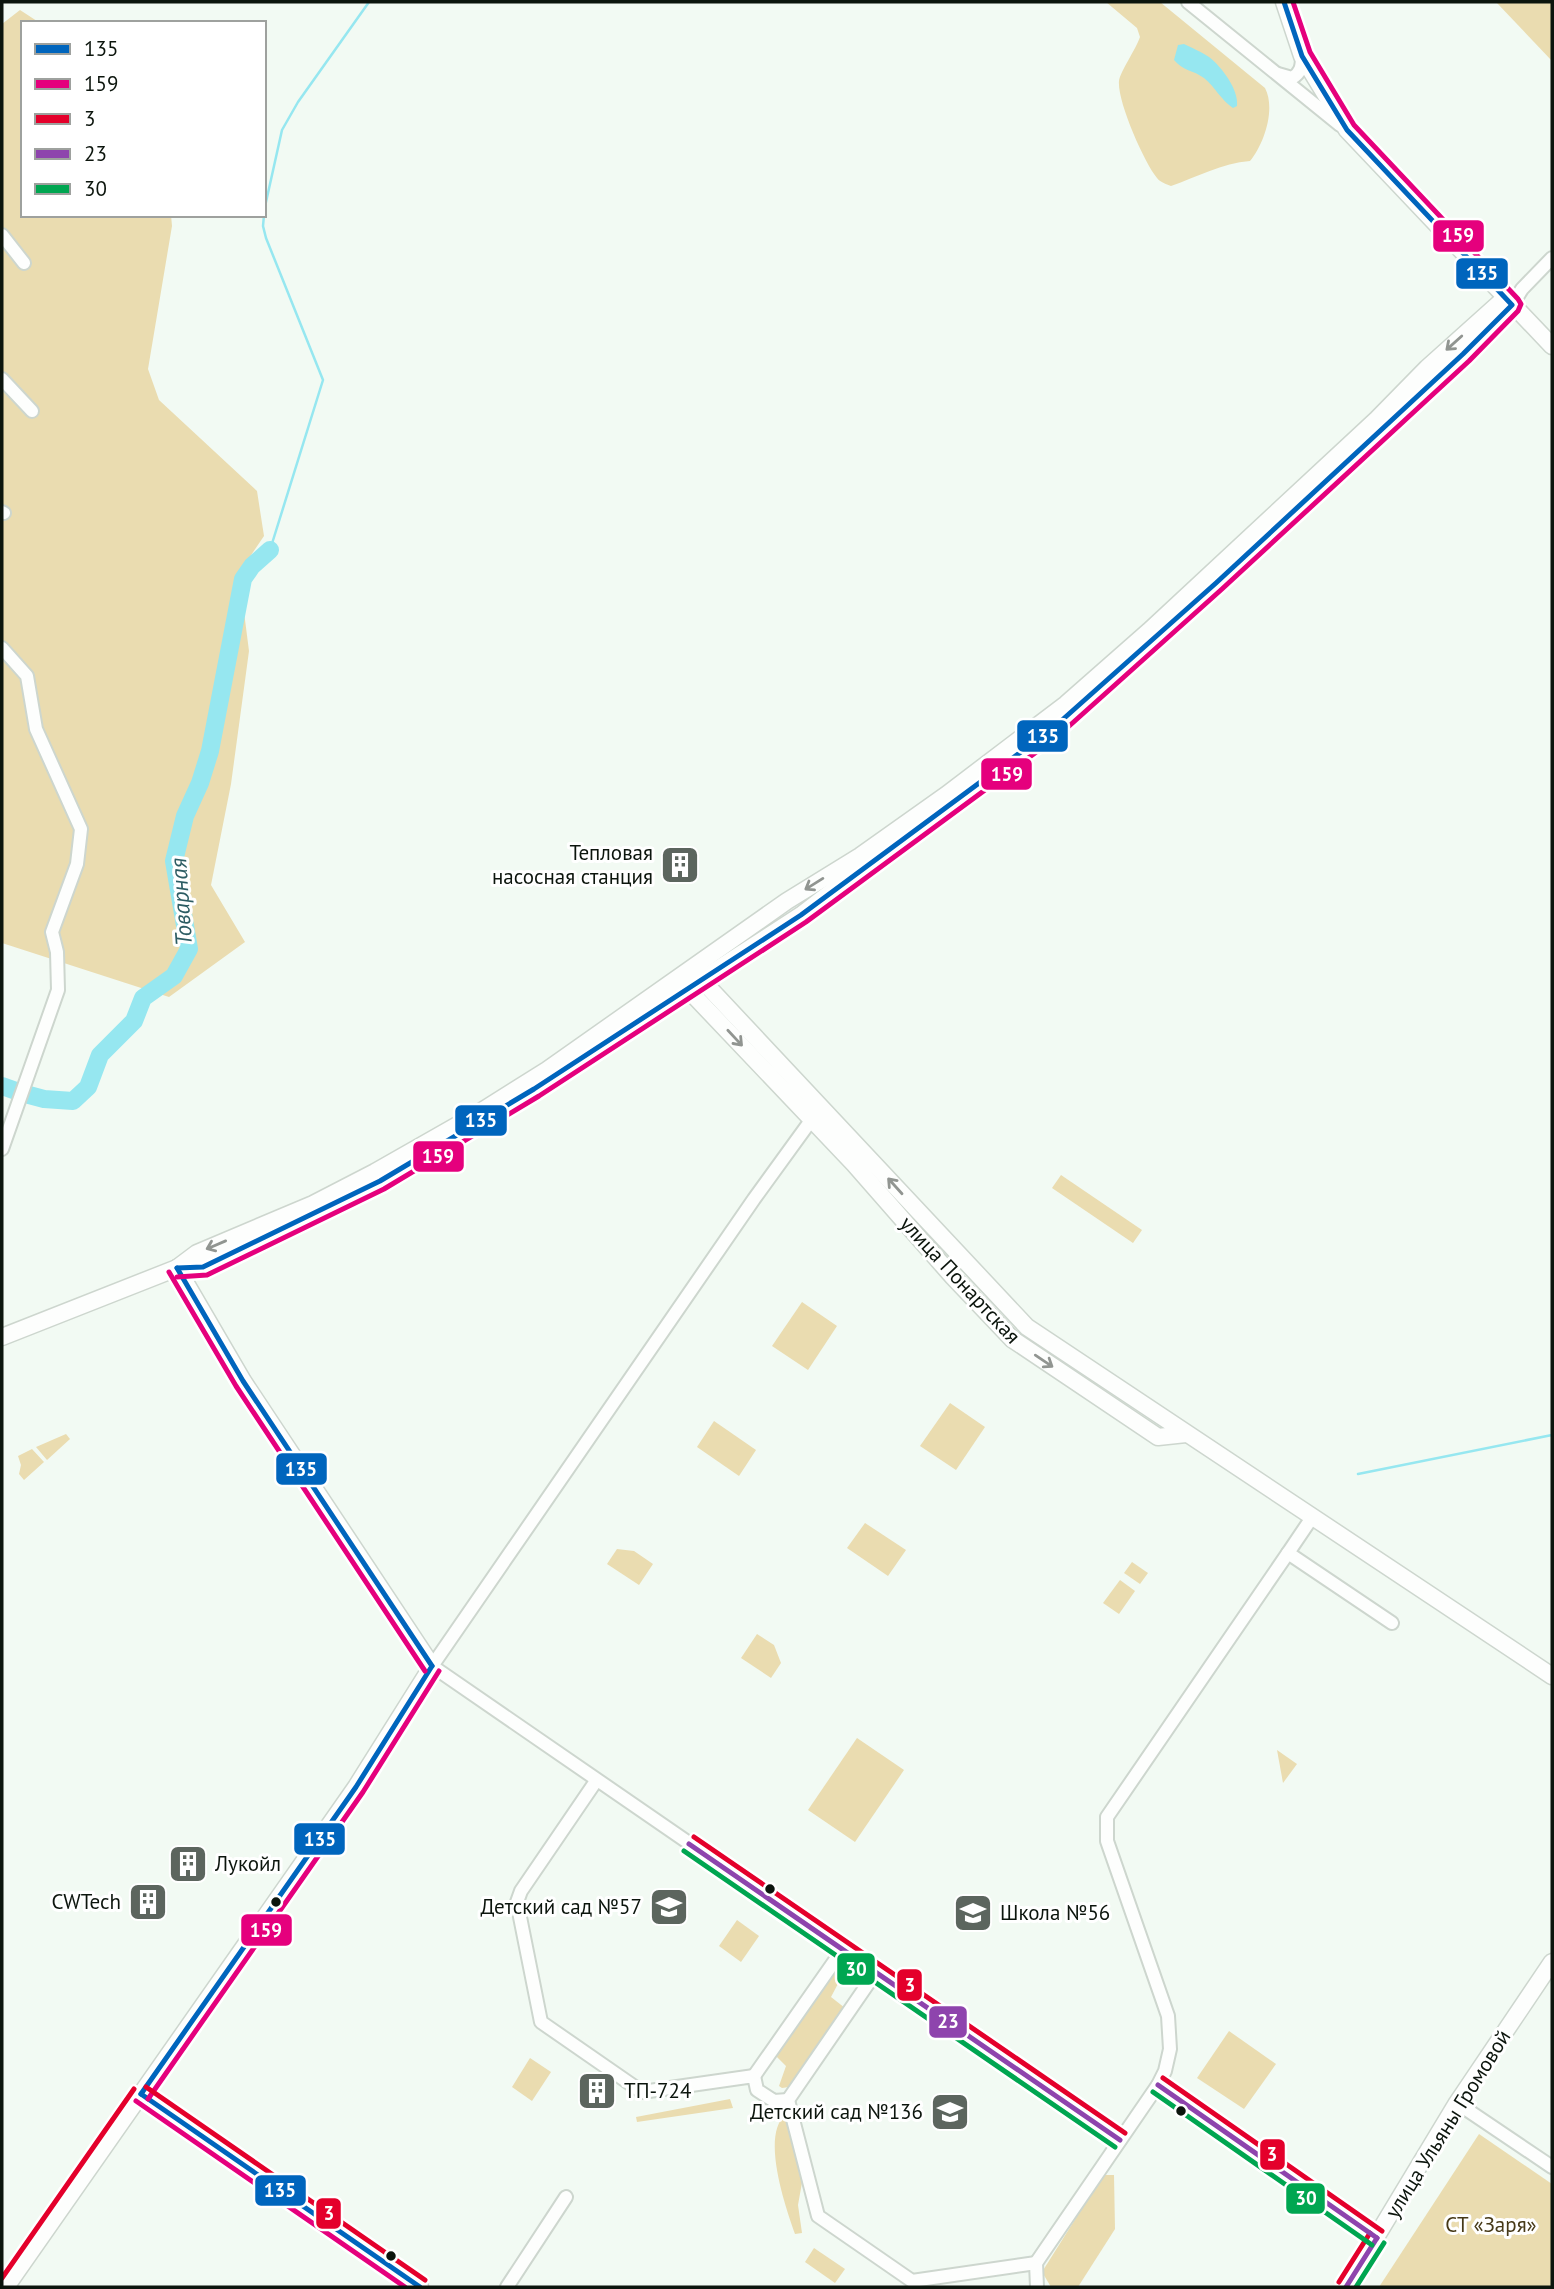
<svg xmlns="http://www.w3.org/2000/svg" width="1554" height="2289" viewBox="0 0 1554 2289" font-family="'PT Sans',sans-serif">
<style>
.green{fill:#eadcb0}
.water{fill:#96e7f0}
.lines{fill:none;stroke-linecap:round;stroke-linejoin:round}
.stream{stroke:#96e7f0;stroke-width:2.5}
.river{stroke:#96e7f0;stroke-width:18}
.minor-casing{stroke:#cdd6ce;stroke-width:16}
.major-casing{stroke:#cdd6ce;stroke-width:19}
.minor{stroke:#fdfefd;stroke-width:12}
.major{stroke:#fdfefd;stroke-width:16}
.bus-1-casing{stroke:#fff;stroke-width:10}
.bus-2-casing{stroke:#fff;stroke-width:10}
.bus-3-casing{stroke:#fff;stroke-width:10}
.bus-4-casing{stroke:#fff;stroke-width:10}
.bus-5-casing{stroke:#fff;stroke-width:10}
.bus-1{stroke:#0065bd;stroke-width:5}
.bus-2{stroke:#e5007d;stroke-width:5}
.bus-3{stroke:#e4002b;stroke-width:5}
.bus-4{stroke:#8e44ad;stroke-width:5}
.bus-5{stroke:#00a651;stroke-width:5}
.oneway{stroke:#919591}
.bus-dot{fill:#0c150d;stroke:#fff;stroke-width:2.5}
.labels{text-anchor:middle;stroke-width:6;stroke-linejoin:round;paint-order:stroke}
.poi-label{font-size:21px;fill:#0c150d;stroke:#fff;text-anchor:end}
.street-label{font-size:21px;fill:#0c150d;stroke:#fff}
.park-label{font-size:21px;fill:#463917;stroke:#fff}
.water-label{font-size:23px;font-style:italic;fill:#2c5c63;stroke:#fff}
.line-badge{stroke:#fff;stroke-width:2.5}
.badge-label{font-size:19px;text-anchor:middle;font-weight:bold;fill:#fff}
</style>
<rect width="100%" height="100%" fill="#f2faf3"/>
<g class="green">
<path d="M1106,2H1160L1265,88C1276,109 1264,144 1250,161C1222,163 1197,177 1171,186C1166,184 1160,182 1157,178C1144,162 1117,101 1119,81C1120,72 1136,49 1140,37L1137,28Z"/>
<path d="M1496,2H1552V61Z"/>
<path d="M20,10L40,23H23V215H171L172,226L148,369L159,400L257,491L264,536L239,573L249,651L231,784L211,885L245,942L169,997L2,943V24Z"/>
<path d="M1061,1175L1142,1230L1133,1243L1052,1188Z"/>
<path d="M802,1302L837,1326L808,1370L772,1346Z"/>
<path d="M950,1403L985,1427L956,1470L920,1446Z"/>
<path d="M714,1421L756,1450L739,1476L697,1447Z"/>
<path d="M66,1434L70,1439L47,1460L36,1447Z"/>
<path d="M32,1449L44,1462L24,1480L19,1474L21,1465L18,1456Z"/>
<path d="M865,1523L906,1550L888,1576L847,1548Z"/>
<path d="M617,1549L634,1551L653,1564L639,1585L607,1564Z"/>
<path d="M1132,1562L1148,1573L1140,1584L1124,1573Z"/>
<path d="M1120,1580L1135,1591L1119,1614L1103,1603Z"/>
<path d="M757,1634L774,1645L781,1663L771,1678L741,1658Z"/>
<path d="M857,1738L904,1770L855,1842L808,1810Z"/>
<path d="M1277,1750L1297,1764L1283,1783Z"/>
<path d="M737,1920L759,1936L741,1962L719,1946Z"/>
<path d="M833,1972L841,1978L831,1997L845,2008L789,2087L782,2088L779,2086L786,2066L774,2054Z"/>
<path d="M1229,2031L1276,2064L1244,2109L1197,2078Z"/>
<path d="M530,2058L551,2072L532,2101L512,2087Z"/>
<path d="M730,2099L733,2108L637,2122L636,2117Z"/>
<path d="M786,2114L803,2177L798,2205L802,2233L795,2234C786,2208 760,2135 786,2114Z"/>
<path d="M1479,2134L1552,2184V2287H1379Z"/>
<path d="M1103,2175H1114L1115,2229L1078,2287H1051L1042,2272Z"/>
<path d="M814,2248L845,2269L835,2283L805,2262Z"/>
</g>
<path class="water" d="M1184,44C1192,48 1202,52 1209,57C1222,67 1239,90 1237,106L1233,108C1221,100 1215,87 1204,78C1193,70 1183,71 1174,60L1178,45Z"/>
<g class="lines">
<g class="stream">
<path d="M264,211L282,130L298,102L369,2"/>
<path d="M264,215L263,226L266,238L323,380L270,550"/>
<path d="M1358,1474L1552,1435"/>
</g>
<g class="river">
<path d="M2,1086L16,1091"/>
<path d="M29,1095L44,1099L73,1101L88,1087L100,1055L134,1021L143,998L174,976L189,949L174,861L185,816L200,783L210,751L243,579L252,566L270,550"/>
</g>
<g class="minor-casing">
<g id="minor">
<path d="M1188,2L1340,125"/>
<path d="M1278,74L1292,78C1301,73 1302,66 1302,56"/>
<path d="M2,235L24,263"/>
<path d="M1512,305L1522,289L1552,258"/>
<path d="M2,379L32,411"/>
<path d="M2,512L4,513"/>
<path d="M2,648L27,676L36,729L81,829L77,864L52,932L57,952L58,990L2,1149"/>
<path d="M812,1119L754,1199L432,1666L1120,2140"/>
<path d="M1288,1553L1313,1516"/>
<path d="M596,1781L521,1891L517,1902L541,2022L642,2092L754,2076L757,2090L774,2101L788,2100L818,2216L912,2281L1036,2263L1037,2287"/>
<path d="M754,2076L843,1949"/>
<path d="M1158,2085L1377,2238"/>
<path d="M788,2100L876,1972"/>
<path d="M1457,2103L1552,2167"/>
<path d="M1036,2263L1158,2085L1165,2071L1170,2049L1168,2016L1107,1841V1817L1288,1553L1392,1623"/>
<path d="M507,2287L566,2197"/>
</g>
</g>
<g class="major-casing">
<g id="major">
<path d="M1284,2L1302,56L1347,130L1552,346"/>
<path d="M1381,428L1486,335L1512,305"/>
<path d="M1190,608L1278,526"/>
<path d="M697,975L1027,1327L1552,1676"/>
<path d="M681,982L854,1164L953,1277L1012,1339L1158,1437L1186,1434"/>
<path d="M594,1049L801,915L879,855"/>
<path d="M177,1268L203,1267L291,1225"/>
<path d="M2,1337L177,1268L197,1253L313,1204L375,1172L477,1114L547,1070L787,901L860,856L946,795L1066,704L1149,631L1377,419L1427,368L1505,298"/>
<path d="M141,2094L420,2287"/>
<path d="M6,2287L356,1787L432,1666L243,1381L177,1268"/>
<path d="M1346,2287L1457,2103L1552,1962"/>
</g>
</g>
<use href="#minor" class="minor"/>
<use href="#major" class="major"/>
<g class="bus-1-casing">
<g id="bus-1">
<path d="M177,1268L203,1267L380,1181L534,1089L801,915L1052,729L1216,583L1463,354L1512,305L1347,130L1302,56L1284,2"/>
<path d="M177,1268L243,1381L432,1666"/>
<path d="M141,2094L356,1787L432,1666"/>
<path d="M141,2094L420,2287"/>
</g>
</g>
<g class="bus-2-casing">
<g id="bus-2">
<path d="M169,1272L236,1386L425,1671"/>
<path d="M177,1277L207,1275L384,1189L539,1096L806,922L1058,736L1222,589L1469,361L1518,311L1521,304L1518,299L1354,125L1310,52L1293,2"/>
<path d="M148,2099L363,1792L439,1671"/>
<path d="M136,2101L405,2287"/>
</g>
</g>
<g class="bus-3-casing">
<g id="bus-3">
<path d="M694,1837L1125,2133"/>
<path d="M1163,2078L1382,2231"/>
<path d="M146,2087L425,2280"/>
<path d="M2,2278L134,2089"/>
<path d="M1339,2282L1370,2233"/>
</g>
</g>
<g class="bus-4-casing">
<g id="bus-4">
<path d="M689,1844L1120,2140"/>
<path d="M1158,2085L1377,2238"/>
<path d="M1346,2287L1377,2238"/>
</g>
</g>
<g class="bus-5-casing">
<g id="bus-5">
<path d="M684,1851L1115,2147"/>
<path d="M1153,2092L1372,2245"/>
<path d="M1356,2287L1384,2243"/>
</g>
</g>
<use href="#bus-1" class="bus-1"/>
<use href="#bus-2" class="bus-2"/>
<use href="#bus-3" class="bus-3"/>
<use href="#bus-4" class="bus-4"/>
<use href="#bus-5" class="bus-5"/>
</g>
<defs><path id="oneway-shaft" d="M-6 0H5M1.5-3L5.5 0L1.5 3" fill="none" stroke-width="1.6" stroke-linecap="round" stroke-linejoin="round" transform="scale(1.75)"/></defs>
<g class="oneway">
<use href="#oneway-shaft" transform="translate(1454 343) rotate(138)"/>
<use href="#oneway-shaft" transform="translate(814 884) rotate(148)"/>
<use href="#oneway-shaft" transform="translate(735 1038) rotate(47)"/>
<use href="#oneway-shaft" transform="translate(895 1186) rotate(-132)"/>
<use href="#oneway-shaft" transform="translate(216 1245) rotate(157)"/>
<use href="#oneway-shaft" transform="translate(1044 1361) rotate(34)"/>
</g>
<defs>
<g id="building-square" transform="scale(2.0125)"><rect x="-9" y="-9" width="18" height="18" rx="4" fill="#5c655e" stroke="#fff"/><path d="M-4-6H4V6H1V3H-1V6H-4ZM-2.5-4.3h1.7v1.8h-1.7ZM.8-4.3h1.7v1.8H.8ZM-2.5-1h1.7V.8h-1.7ZM.8-1h1.7V.8H.8Z" fill="#fff"/></g>
<g id="school-square" transform="scale(2.0125)"><rect x="-9" y="-9" width="18" height="18" rx="4" fill="#5c655e" stroke="#fff"/><path d="M0-5L7-2L0 1L-7-2ZM-4 1L0 2.5L4 1V4Q0 6-4 4Z" fill="#fff"/></g>
</defs>
<g fill-rule="evenodd">
<use href="#building-square" x="680" y="865"/>
<use href="#building-square" x="188" y="1864"/>
<use href="#building-square" x="148" y="1902"/>
<use href="#school-square" x="669" y="1907"/>
<use href="#school-square" x="973" y="1913"/>
<use href="#building-square" x="597" y="2091"/>
<use href="#school-square" x="950" y="2112"/>
</g>
<g class="bus-dot">
<circle cx="770" cy="1889" r="6"/>
<circle cx="276" cy="1902" r="6"/>
<circle cx="1181" cy="2111" r="6"/>
<circle cx="391" cy="2256" r="6"/>
</g>
<g class="labels">
<g class="poi-label">
<text x="653" y="860">Тепловая<tspan x="653" dy="24">насосная станция</tspan></text>
<text x="215" y="1871" text-anchor="start">Лукойл</text>
<text x="121" y="1909">CWTech</text>
<text x="642" y="1914">Детский сад №57</text>
<text x="1000" y="1920" text-anchor="start">Школа №56</text>
<text x="624" y="2098" text-anchor="start">ТП-724</text>
<text x="923" y="2119">Детский сад №136</text>
</g>
<g class="street-label">
<text transform="translate(960 1280) rotate(47)" y="7">улица Понартская</text>
<text transform="translate(1448 2124) rotate(-58)" y="7">улица Ульяны Громовой</text>
</g>
<g class="park-label">
<text x="1491" y="2232">СТ «Заря»</text>
</g>
<g class="water-label">
<text transform="translate(181 902) rotate(-94)" y="8">Товарная</text>
</g>
</g>
<g class="line-badge">
<rect x="1432" y="219" width="53" height="34" rx="7" fill="#e5007d"/>
<rect x="1455" y="257" width="54" height="33" rx="7" fill="#0065bd"/>
<rect x="1016" y="719" width="53" height="34" rx="7" fill="#0065bd"/>
<rect x="980" y="757" width="53" height="34" rx="7" fill="#e5007d"/>
<rect x="454" y="1104" width="54" height="33" rx="7" fill="#0065bd"/>
<rect x="412" y="1140" width="53" height="33" rx="7" fill="#e5007d"/>
<rect x="275" y="1452" width="53" height="34" rx="7" fill="#0065bd"/>
<rect x="293" y="1822" width="53" height="34" rx="7" fill="#0065bd"/>
<rect x="240" y="1913" width="53" height="34" rx="7" fill="#e5007d"/>
<rect x="836" y="1952" width="40" height="34" rx="7" fill="#00a651"/>
<rect x="896" y="1968" width="27" height="34" rx="7" fill="#e4002b"/>
<rect x="928" y="2005" width="40" height="34" rx="7" fill="#8e44ad"/>
<rect x="1259" y="2138" width="27" height="33" rx="7" fill="#e4002b"/>
<rect x="254" y="2174" width="53" height="33" rx="7" fill="#0065bd"/>
<rect x="1285" y="2182" width="41" height="33" rx="7" fill="#00a651"/>
<rect x="315" y="2197" width="27" height="33" rx="7" fill="#e4002b"/>
</g>
<g class="badge-label">
<text x="1458" y="242">159</text>
<text x="1482" y="280">135</text>
<text x="1043" y="743">135</text>
<text x="1007" y="781">159</text>
<text x="481" y="1127">135</text>
<text x="438" y="1163">159</text>
<text x="301" y="1476">135</text>
<text x="320" y="1846">135</text>
<text x="266" y="1937">159</text>
<text x="856" y="1976">30</text>
<text x="910" y="1992">3</text>
<text x="948" y="2028">23</text>
<text x="1272" y="2161">3</text>
<text x="280" y="2197">135</text>
<text x="1306" y="2205">30</text>
<text x="329" y="2220">3</text>
</g>
<rect width="1554" height="2289" fill="none" stroke="#0c150d" stroke-width="7"/>
<rect x="21" y="21" width="245" height="196" fill="#ffffff" stroke="#9ea19e" stroke-width="2"/>
<rect x="35" y="44" width="35" height="10" fill="#0065bd" stroke="#9ea19e" stroke-width="2"/>
<text x="84" y="56" font-size="21" fill="#0c150d">135</text>
<rect x="35" y="79" width="35" height="10" fill="#e5007d" stroke="#9ea19e" stroke-width="2"/>
<text x="84" y="91" font-size="21" fill="#0c150d">159</text>
<rect x="35" y="114" width="35" height="10" fill="#e4002b" stroke="#9ea19e" stroke-width="2"/>
<text x="84" y="126" font-size="21" fill="#0c150d">3</text>
<rect x="35" y="149" width="35" height="10" fill="#8e44ad" stroke="#9ea19e" stroke-width="2"/>
<text x="84" y="161" font-size="21" fill="#0c150d">23</text>
<rect x="35" y="184" width="35" height="10" fill="#00a651" stroke="#9ea19e" stroke-width="2"/>
<text x="84" y="196" font-size="21" fill="#0c150d">30</text>
</svg>
